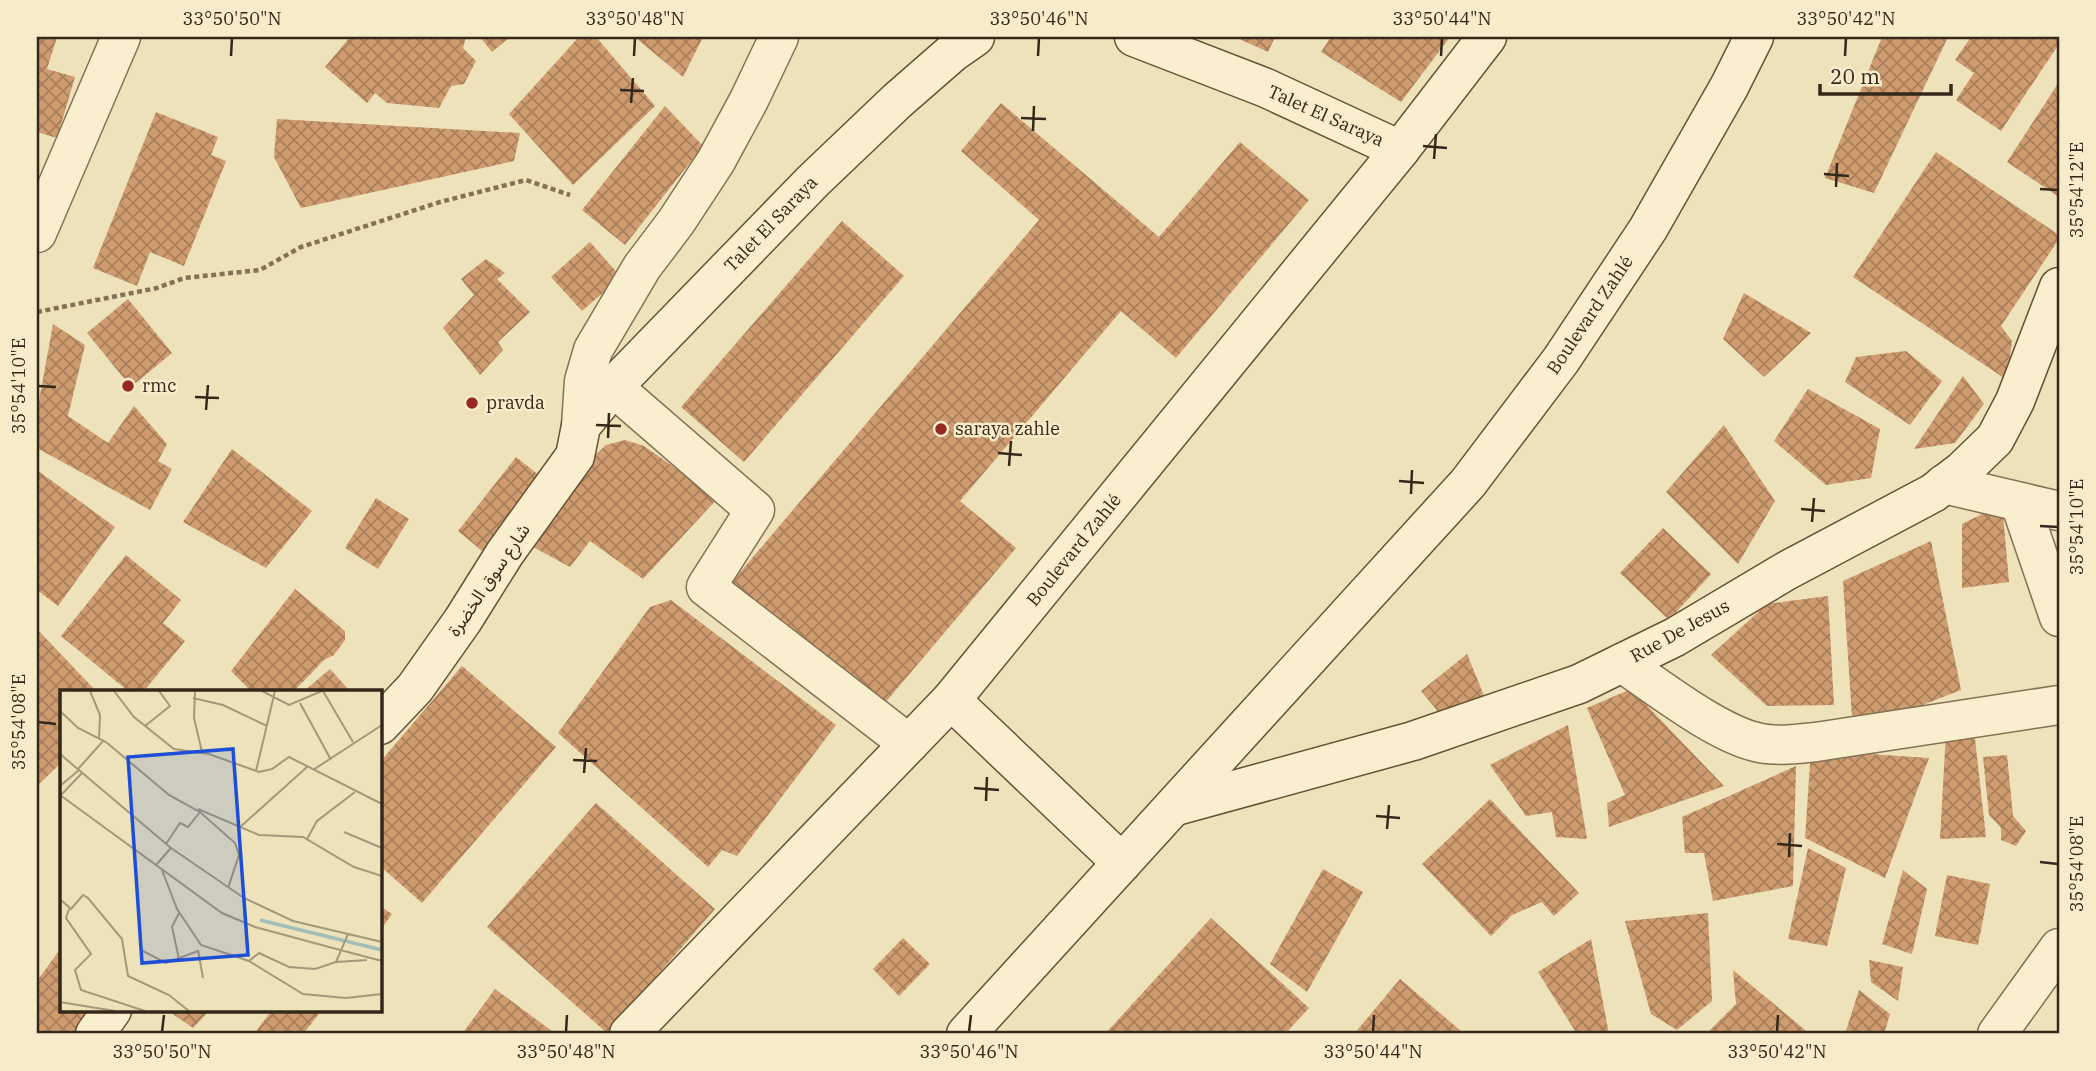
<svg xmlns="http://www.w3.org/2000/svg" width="2096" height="1071" viewBox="0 0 2096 1071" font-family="'IBM Plex Serif','Noto Sans Arabic',serif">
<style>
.building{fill:url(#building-cross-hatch)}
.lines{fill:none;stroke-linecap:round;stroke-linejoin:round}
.street-casing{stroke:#857155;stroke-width:41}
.secondary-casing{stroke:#675238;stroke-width:41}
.path{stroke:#857155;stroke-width:4.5;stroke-dasharray:5 3.5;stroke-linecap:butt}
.street{stroke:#f9efce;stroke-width:38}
.secondary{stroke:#f9efce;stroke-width:38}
.ticks{fill:none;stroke:#34281a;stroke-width:2.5}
.poi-dot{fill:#962924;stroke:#f6ecca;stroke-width:2.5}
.labels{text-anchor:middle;stroke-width:5;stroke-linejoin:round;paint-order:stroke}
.street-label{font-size:18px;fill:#34281a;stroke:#f6ecca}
.poi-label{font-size:18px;fill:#34281a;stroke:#f6ecca;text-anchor:start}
.inset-river{fill:none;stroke:#9fbfb7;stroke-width:3.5}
.inset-road{fill:none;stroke:#a4987b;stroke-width:2}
.view{fill:#1d4ed8;fill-opacity:0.15;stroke:#1d4ed8;stroke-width:3.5}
.inset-edge{fill:none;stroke:#34281a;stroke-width:3.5}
.neatline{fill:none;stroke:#34281a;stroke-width:2.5}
.ticks-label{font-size:18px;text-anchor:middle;fill:#34281a}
</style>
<defs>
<pattern id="building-cross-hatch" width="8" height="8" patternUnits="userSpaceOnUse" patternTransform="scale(1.75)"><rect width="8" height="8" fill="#ce9c6f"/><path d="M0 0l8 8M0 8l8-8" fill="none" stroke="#a87f5a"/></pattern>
</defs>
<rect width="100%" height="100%" fill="#eee2bb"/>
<g class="building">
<path d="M37,37H57L47,69L75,77L57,138L37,132Z"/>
<path d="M350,37H466L463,48L476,61L464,84L451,86L439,108L387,103L375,93L367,103L325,67Z"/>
<path d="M480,37H510L492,52Z"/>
<path d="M579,37H596L655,106L573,185L509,114Z"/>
<path d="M638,37H703L683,77L637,39Z"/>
<path d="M1235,37H1275L1268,52Z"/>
<path d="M1331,37H1450L1401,102L1321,52Z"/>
<path d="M1882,37H1948L1874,193L1825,178Z"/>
<path d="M1971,37H2059V44L2001,131L1956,100L1974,73L1955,60Z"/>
<path d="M2059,82V197L2007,162Z"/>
<path d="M1001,103L1159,237L1240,142L1309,200L1176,358L1121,311L960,501L1016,548L879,710L731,583L1039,220L961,151Z"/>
<path d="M665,106L703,146L625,245L582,210Z"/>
<path d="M156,112L218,137L211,155L226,161L184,266L150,252L137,286L93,268Z"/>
<path d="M277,119L520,133L514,161L301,208L274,157Z"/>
<path d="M1936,152L2059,235V239L2001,326L2012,341L2007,380L1853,277Z"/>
<path d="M842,221L904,276L744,462L681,407Z"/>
<path d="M590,242L621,277L582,311L551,277Z"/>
<path d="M486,259L505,273L497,279L530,312L498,342L503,350L480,375L443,328L474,295L461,279Z"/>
<path d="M1744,293L1811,333L1764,377L1723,339Z"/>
<path d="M128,299L172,353L131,387L87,333Z"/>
<path d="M53,324L85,345L68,416L108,443L134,406L167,444L158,461L172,469L150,510L37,448V412Z"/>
<path d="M1906,351L1942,381L1910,425L1845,382L1856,357Z"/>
<path d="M1963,376L1984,404L1955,443L1914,449Z"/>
<path d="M1808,389L1880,429L1871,478L1826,485L1774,441Z"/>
<path d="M1724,425L1775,501L1738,564L1666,492Z"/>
<path d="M625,440L644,446L718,498L643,579L590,541L570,567L522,541L588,462L606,445Z"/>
<path d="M232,449L312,511L266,568L183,522Z"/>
<path d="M516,457L545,480L487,555L458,531Z"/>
<path d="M37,470L115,527L58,606L37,590Z"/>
<path d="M376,498L409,519L378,569L345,548Z"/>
<path d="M2002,504L2009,582L1962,588V524Z"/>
<path d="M1663,528L1711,574L1669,620L1620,573Z"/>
<path d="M1931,541L1961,690L1853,732L1843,581Z"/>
<path d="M126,555L181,600L163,623L185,641L144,691H128L61,636Z"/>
<path d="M295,589L345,631V640L334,655L324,660L294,691H251L231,671Z"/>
<path d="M1828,596L1834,705L1767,706L1711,655L1767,604Z"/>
<path d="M671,600L836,725L737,856L722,850L708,867L558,733L650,607Z"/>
<path d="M37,629L96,691H61V763L37,786Z"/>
<path d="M1467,654L1487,703L1445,720L1421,691Z"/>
<path d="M462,666L556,747L422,903L380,866V762Z"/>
<path d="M330,669L349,690L347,691H304Z"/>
<path d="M1631,689L1724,786L1609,827L1607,803L1625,795L1587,708Z"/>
<path d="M1568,725L1587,839L1556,837L1552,812L1526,816L1490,765Z"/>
<path d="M1974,730L1986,837L1940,839L1946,732Z"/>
<path d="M1811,750L1929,758L1885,878L1805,838Z"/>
<path d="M2007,755L2013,816L2026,831L2016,846L2001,840V828L1989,815L1983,757Z"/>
<path d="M1796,766L1793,886L1713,901L1704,853H1685L1682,817Z"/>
<path d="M1490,799L1579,893L1554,916L1542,902L1512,915L1491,936L1422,864Z"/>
<path d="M596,803L715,909L607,1033L487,927Z"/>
<path d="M1808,848L1846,868L1827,946L1788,939Z"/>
<path d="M1323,869L1363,892L1307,992L1270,964Z"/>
<path d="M1903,870L1927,889L1912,954L1882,944Z"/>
<path d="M1947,875L1990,884L1978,945L1935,936Z"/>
<path d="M380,906L392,914L380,931Z"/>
<path d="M1708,913L1712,1001L1677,1030L1651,1014L1625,921Z"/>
<path d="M1211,918L1309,1008L1285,1034H1105Z"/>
<path d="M903,938L930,964L899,996L873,969Z"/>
<path d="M1591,939L1609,1034H1577L1538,972Z"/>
<path d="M61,948V1010H91L73,1034H37V981Z"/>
<path d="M1869,960L1903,967L1898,1001L1871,982Z"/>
<path d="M1733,970L1810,1034H1706L1736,1004Z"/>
<path d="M1400,979L1461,1031L1458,1034H1354Z"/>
<path d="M495,989L556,1034H462Z"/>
<path d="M1859,990L1890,1014L1884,1034H1845Z"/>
<path d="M167,1010H210L193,1028Z"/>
<path d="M272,1010H322L303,1034H254Z"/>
</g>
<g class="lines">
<g class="street-casing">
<g id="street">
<path d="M37,233L121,37"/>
<path d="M613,387L755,510L706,587L909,744"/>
<path d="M581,426L584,381L593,350L642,267L676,222L716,161L749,100L779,37"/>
<path d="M1944,484L2059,511"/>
<path d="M2020,503L2059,617"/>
<path d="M1622,663C1658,687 1715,732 1756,742C1775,747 1797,744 1816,742L2059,705"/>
<path d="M1997,1034L2059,948"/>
</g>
</g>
<g class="secondary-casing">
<g id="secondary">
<path d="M1134,37L1266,88L1400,150"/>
<path d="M951,700L1122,863"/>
<path d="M380,725L415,688L463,620L505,553L575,456L581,426L613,387L813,181L897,101L952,53L975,37"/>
<path d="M1176,806L1413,741L1579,684L1675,637L1786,571L1933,493L1963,470L1995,439L2015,401L2059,287"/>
<path d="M95,1034L112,1010"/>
<path d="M629,1034L951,700L1400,150L1487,37"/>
<path d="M966,1034L1468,483L1561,360L1648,229L1729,87L1754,37"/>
</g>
</g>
<path class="path" d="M37,312L157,288L184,278L260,270L301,247L440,202L526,180L570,195"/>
<use href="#street" class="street"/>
<use href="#secondary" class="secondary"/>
</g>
<path class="ticks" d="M231,56L232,38M634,56L635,38M1038,56L1039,38M1441,56L1442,38M1845,56L1846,38M620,90L644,91M631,103L633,78M1021,118L1046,119M1033,131L1034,106M1423,146L1447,148M1434,159L1436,134M1824,174L1849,176M1836,187L1837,163M2040,189L2058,190M38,386L56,387M195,397L219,398M206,410L208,385M596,425L621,426M608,438L609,413M998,453L1022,455M1009,466L1011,441M1399,481L1424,483M1411,494L1412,470M1801,509L1825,511M1812,522L1814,498M2040,526L2058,527M38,722L56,724M573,760L597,761M584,773L586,748M974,788L999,790M986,801L987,777M1376,816L1400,818M1387,829L1389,805M1777,844L1802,846M1789,857L1790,833M2040,862L2058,864M162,1032L164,1015M566,1032L567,1015M969,1032L971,1015M1373,1032L1374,1015M1777,1032L1778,1015"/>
<g class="poi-dot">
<circle cx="128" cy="386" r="7"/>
<circle cx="472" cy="403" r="7"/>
<circle cx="941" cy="429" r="7"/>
</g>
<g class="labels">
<g class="street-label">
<text transform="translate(1326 116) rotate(24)" y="6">Talet El Saraya</text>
<text transform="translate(771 224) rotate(-46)" y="6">Talet El Saraya</text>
<text transform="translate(1590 315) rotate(-56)" y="6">Boulevard Zahlé</text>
<text transform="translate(1074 550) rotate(-51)" y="6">Boulevard Zahlé</text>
<text transform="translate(489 580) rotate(-56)" y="6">شارع سوق الخضرة</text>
<text transform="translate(1680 631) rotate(-29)" y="6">Rue De Jesus</text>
</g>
<g class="poi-label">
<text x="142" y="392">rmc</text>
<text x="486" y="409">pravda</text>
<text x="955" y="435">saraya zahle</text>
</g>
</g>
<g transform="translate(60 690)">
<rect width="322" height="322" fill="#eee2bb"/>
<path class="inset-river" d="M200,230L322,260"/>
<path class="inset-road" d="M30,1L40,25L39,48M54,1L74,27L114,59L149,64L199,82L212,79L229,67L322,114M135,1L134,28L142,62M202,1L229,15L262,1M263,1L293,52M133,8L163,15L207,36M240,13L270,68M0,21L18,38L46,52L109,105L140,122L175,153L179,165L168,198M85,36L110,16L99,1M0,64L111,158L184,208L233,231L288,244M18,79L44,50M253,80L322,35M196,81L215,1M0,96L19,80M0,105L162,223L195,237L284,261M1,105L22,83M138,119L199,145L243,147L294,177L322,186M179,138L247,77M284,142L322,158M247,149L257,131L295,102M106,154L120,133L128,137L140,122M96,175L111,158M102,180L117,219L141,255L189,271M0,209L11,219L23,205L28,208L62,249L68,286L109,305L129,321M9,219L6,228L31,264L15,280L21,300L85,321M322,252L288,244L276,272L255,279L229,277L199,263L189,271L243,304L286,308L322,304M81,260L106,273L138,261M138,260L143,288M284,261L322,271M119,269L112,237L119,223M276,272L307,270M0,312L55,321"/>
<path class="view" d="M173,59L188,265L82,273L68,67Z"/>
<rect width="322" height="322" class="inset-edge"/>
</g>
<rect width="2096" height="1071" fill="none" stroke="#f6ecca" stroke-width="77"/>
<path d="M1820 84v10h131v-10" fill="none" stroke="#34281a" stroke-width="3.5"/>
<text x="1830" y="84" font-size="21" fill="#34281a" stroke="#f6ecca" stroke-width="5" paint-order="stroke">20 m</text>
<rect x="38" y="38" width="2020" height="994" class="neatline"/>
<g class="ticks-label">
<text x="232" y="25">33°50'50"N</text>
<text x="635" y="25">33°50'48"N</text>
<text x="1039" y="25">33°50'46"N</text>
<text x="1442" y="25">33°50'44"N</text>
<text x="1846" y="25">33°50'42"N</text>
<text transform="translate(2077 190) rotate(-90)" y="6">35°54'12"E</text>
<text transform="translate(19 386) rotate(-90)" y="6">35°54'10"E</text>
<text transform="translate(2077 527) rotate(-90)" y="6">35°54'10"E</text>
<text transform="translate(19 722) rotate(-90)" y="6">35°54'08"E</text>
<text transform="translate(2077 864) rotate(-90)" y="6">35°54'08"E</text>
<text x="162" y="1058">33°50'50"N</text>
<text x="566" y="1058">33°50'48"N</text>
<text x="969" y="1058">33°50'46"N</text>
<text x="1373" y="1058">33°50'44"N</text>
<text x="1777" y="1058">33°50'42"N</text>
</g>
</svg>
